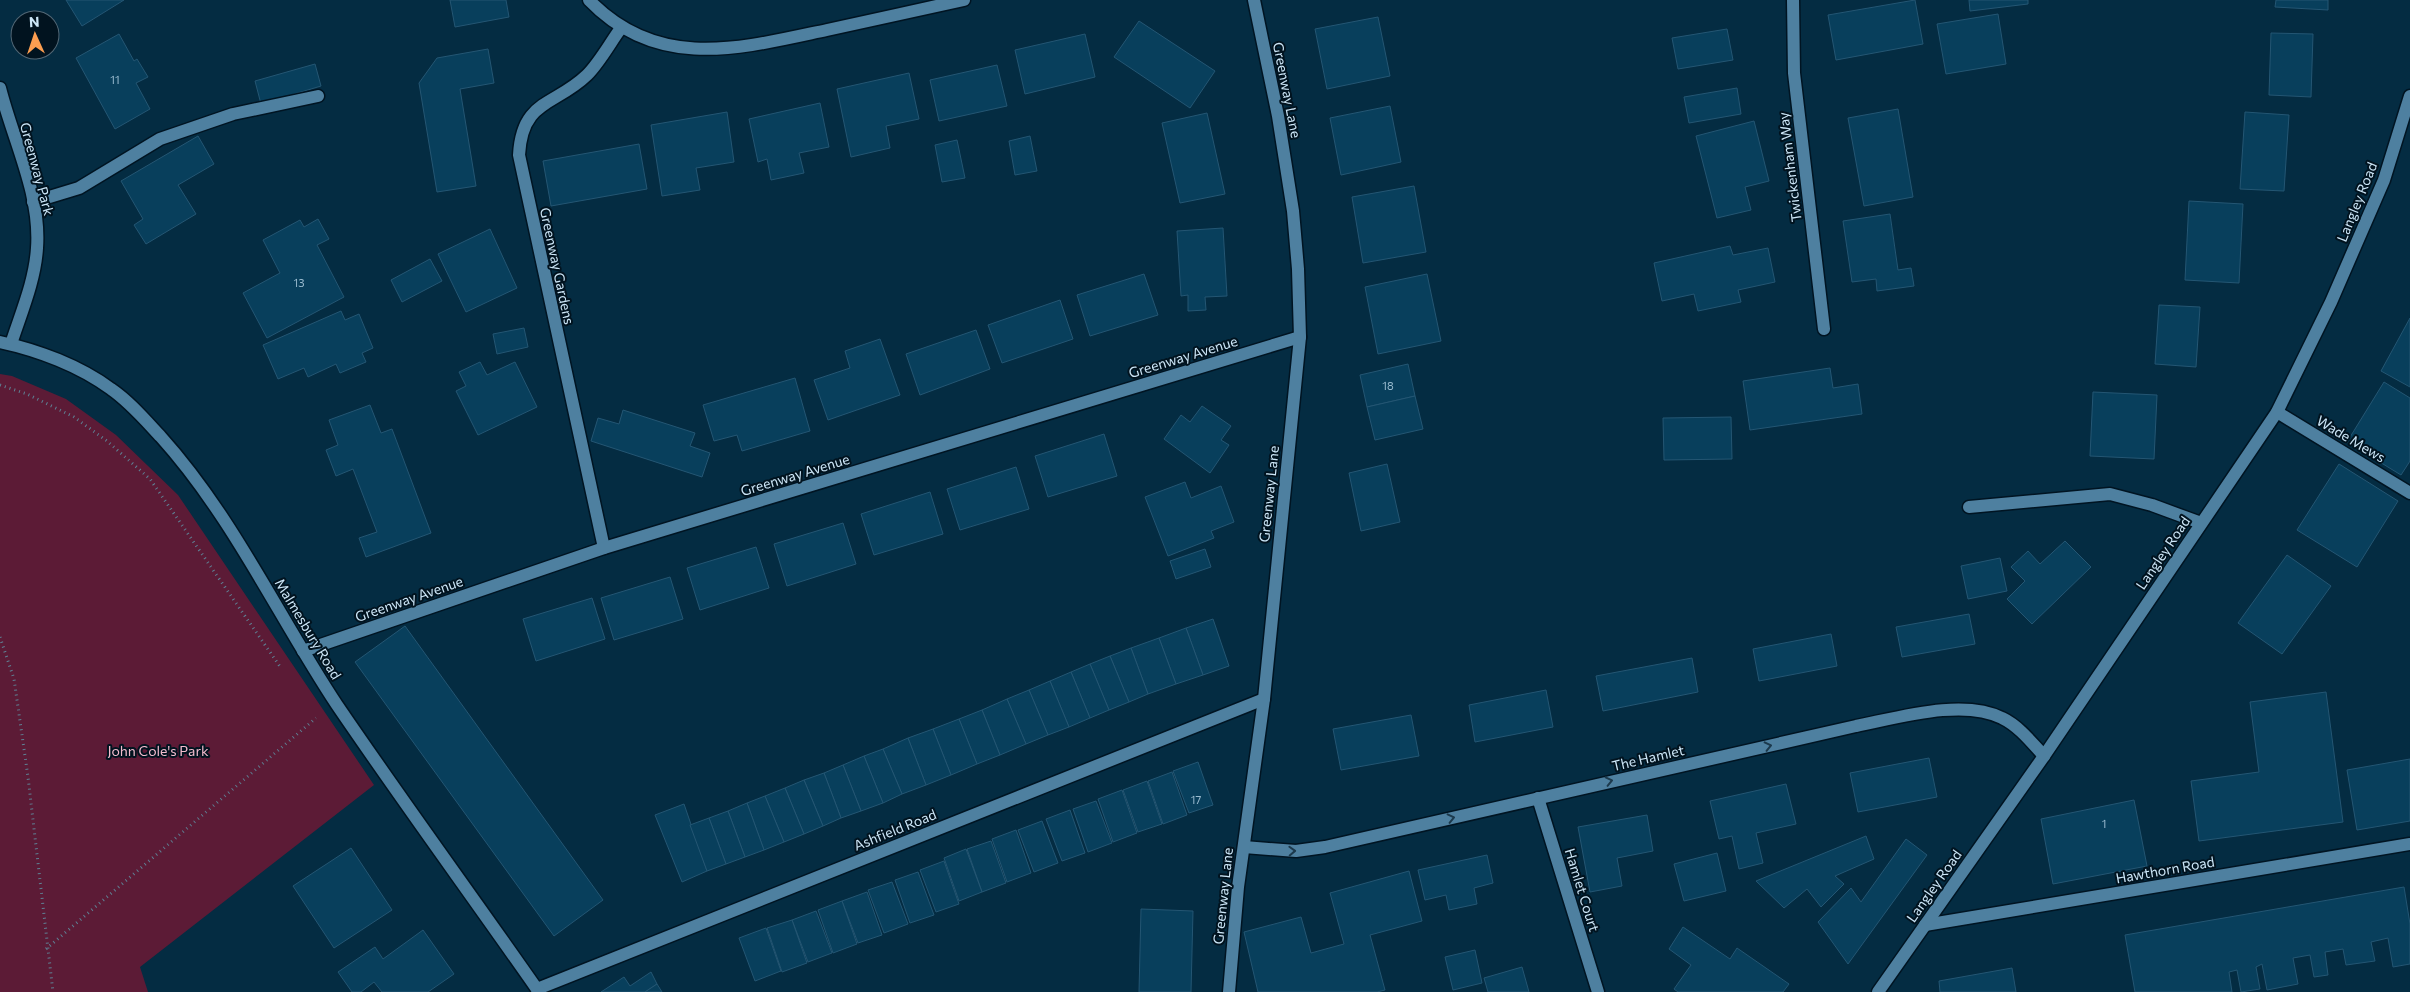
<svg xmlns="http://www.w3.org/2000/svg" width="2410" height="992" viewBox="0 0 2410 992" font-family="Commissioner,sans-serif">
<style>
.park{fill:#5c1b36}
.building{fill:#083f5c;stroke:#245673}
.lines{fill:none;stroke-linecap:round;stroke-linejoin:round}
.service-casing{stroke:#001422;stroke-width:15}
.minor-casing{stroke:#001422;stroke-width:15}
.secondary-casing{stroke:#001422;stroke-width:15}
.path{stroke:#5f8194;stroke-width:3;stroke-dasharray:1 4;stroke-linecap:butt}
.service{stroke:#4e80a0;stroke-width:12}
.minor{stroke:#4e80a0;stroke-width:12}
.secondary{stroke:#4e80a0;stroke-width:12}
.oneway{stroke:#1c394c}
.labels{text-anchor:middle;stroke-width:4;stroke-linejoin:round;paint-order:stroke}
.number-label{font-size:11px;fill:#9bbcd0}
.street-label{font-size:14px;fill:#cce6f7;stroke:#01131f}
.park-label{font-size:14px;fill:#f4bcce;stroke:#01131f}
</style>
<rect width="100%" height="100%" fill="#042c42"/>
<path class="park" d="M0,374L12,376L66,399L116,435L178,495L374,785L140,967L148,992H0Z"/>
<g class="building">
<path d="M66,0H124L82,26Z"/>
<path d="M450,0H506L509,17L455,27Z"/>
<path d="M1915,0L1923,44L1836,60L1828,15Z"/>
<path d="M1969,0H2028V4L1970,11Z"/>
<path d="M2276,0H2328V10L2275,7Z"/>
<path d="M1998,14L2006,64L1946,74L1937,24Z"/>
<path d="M1378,17L1390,76L1327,89L1315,29Z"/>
<path d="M1139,21L1215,71L1190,108L1114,57Z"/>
<path d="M1727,29L1733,60L1678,69L1672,38Z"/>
<path d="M2271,33L2313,34L2311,97L2269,95Z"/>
<path d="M119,34L134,61L137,59L148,77L136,83L150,109L115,129L76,58Z"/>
<path d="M1085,34L1095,77L1025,94L1015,50Z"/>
<path d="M488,49L494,83L460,89L476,186L437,192L419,83L437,58Z"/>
<path d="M315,64L321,86L261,104L255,81Z"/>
<path d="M997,65L1007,106L939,121L930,80Z"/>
<path d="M909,73L919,119L886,126L890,148L851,157L837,89Z"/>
<path d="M1737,88L1741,114L1689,123L1684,97Z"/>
<path d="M820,103L829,147L799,153L804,173L771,180L767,159L758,162L749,119Z"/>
<path d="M1390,106L1401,162L1341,175L1330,118Z"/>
<path d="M1898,109L1913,197L1864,206L1848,118Z"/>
<path d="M727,112L734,162L696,168L700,190L662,196L651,125Z"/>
<path d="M2245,112L2289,115L2284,191L2240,189Z"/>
<path d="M1207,113L1225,194L1180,203L1162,123Z"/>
<path d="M1754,121L1769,181L1745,187L1751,210L1717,218L1696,136Z"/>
<path d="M198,136L214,164L178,185L196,214L146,244L134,225L143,219L121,181Z"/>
<path d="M1030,136L1037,171L1015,175L1009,141Z"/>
<path d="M957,140L965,178L942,182L935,145Z"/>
<path d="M639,144L647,189L551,206L543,161Z"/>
<path d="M1414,186L1426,252L1363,263L1352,197Z"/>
<path d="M2189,201L2243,204L2239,283L2185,280Z"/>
<path d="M1890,214L1898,270L1911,268L1914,286L1877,291L1876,279L1852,282L1843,221Z"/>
<path d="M318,219L329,239L317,245L344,297L267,338L243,293L280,273L263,240L300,220L304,227Z"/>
<path d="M1223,228L1227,296L1205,297L1206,310L1188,311V295L1181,296L1177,231Z"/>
<path d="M490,229L517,288L466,312L438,254Z"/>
<path d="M1730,246L1733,255L1768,248L1775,282L1738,290L1741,302L1698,311L1694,294L1662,301L1654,263Z"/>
<path d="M430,259L442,281L402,302L391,280Z"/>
<path d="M1144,274L1158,315L1090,336L1077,295Z"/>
<path d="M1427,274L1441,341L1378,354L1365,287Z"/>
<path d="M1060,300L1073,339L1002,363L988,325Z"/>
<path d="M2159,305L2200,307L2196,367L2155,364Z"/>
<path d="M341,311L345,320L359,314L373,348L362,353L366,362L340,373L336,364L308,377L304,368L278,379L263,345Z"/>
<path d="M2410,318V387L2381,371Z"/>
<path d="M524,328L528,347L497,354L493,334Z"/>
<path d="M976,330L990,369L920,395L906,354Z"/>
<path d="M880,339L900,395L828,420L814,380L850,368L845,351Z"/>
<path d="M480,362L487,375L515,362L537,407L478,435L456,391L466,386L459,372Z"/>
<path d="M1408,364L1415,396L1367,407L1360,375Z"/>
<path d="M1830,368L1833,388L1858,384L1862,414L1750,430L1743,381Z"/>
<path d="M795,378L810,431L742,451L737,435L714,441L703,405Z"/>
<path d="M2384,382L2410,398V461L2401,475L2347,442Z"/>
<path d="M2093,392L2157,395L2154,459L2090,456Z"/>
<path d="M1415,396L1423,429L1375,440L1367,407Z"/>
<path d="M370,405L381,433L392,429L431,533L366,557L359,538L377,532L353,469L336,476L326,450L338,445L329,420Z"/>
<path d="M1202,406L1231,426L1221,440L1229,445L1210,473L1164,439L1181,415L1190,422Z"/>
<path d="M623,410L695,433L690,446L710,453L702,477L591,441L598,418L619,424Z"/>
<path d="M1731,417L1732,459L1664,460L1663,418Z"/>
<path d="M1104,434L1117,476L1048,497L1035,456Z"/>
<path d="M1387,464L1400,522L1361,531L1349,473Z"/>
<path d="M2339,464L2398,501L2357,567L2297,530Z"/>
<path d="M1016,467L1029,509L960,530L947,489Z"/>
<path d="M1185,482L1191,498L1221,486L1234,522L1211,531L1214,538L1168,556L1145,497Z"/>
<path d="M930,492L943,534L874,555L861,514Z"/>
<path d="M843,523L856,564L787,586L774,544Z"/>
<path d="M2065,541L2091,567L2032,624L2007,599L2025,581L2011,567L2028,551L2040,564Z"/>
<path d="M756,547L769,588L700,610L687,568Z"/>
<path d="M1205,549L1211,567L1176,579L1170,561Z"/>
<path d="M2287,555L2331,586L2282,654L2238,623Z"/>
<path d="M2000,558L2007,591L1968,599L1961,566Z"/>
<path d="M670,577L683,619L614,640L601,598Z"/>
<path d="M592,598L605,639L536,661L523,619Z"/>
<path d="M1969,614L1975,644L1902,657L1896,627Z"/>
<path d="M1213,619L1229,666L1203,675L1186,628Z"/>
<path d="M405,626L603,900L554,936L355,662Z"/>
<path d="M1186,628L1203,675L1176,684L1159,638Z"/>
<path d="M1831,634L1837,666L1759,681L1753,649Z"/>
<path d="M1159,638L1176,684L1148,694L1131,648Z"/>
<path d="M1131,648L1148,694L1129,702L1110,656Z"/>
<path d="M1110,656L1129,702L1109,710L1090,664Z"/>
<path d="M1692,658L1698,692L1603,711L1596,676Z"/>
<path d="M1090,664L1109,710L1090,718L1071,672Z"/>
<path d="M1071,672L1090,718L1069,727L1050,681Z"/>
<path d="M1050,681L1069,727L1048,735L1029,690Z"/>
<path d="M1029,690L1048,735L1026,744L1007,699Z"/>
<path d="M1546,690L1553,727L1475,742L1469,705Z"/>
<path d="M2326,692L2343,822L2199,841L2191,781L2259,772L2250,702Z"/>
<path d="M1007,699L1026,744L1000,755L982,710Z"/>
<path d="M982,710L1000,755L977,764L959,719Z"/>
<path d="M1411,715L1419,756L1341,770L1333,729Z"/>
<path d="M959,719L977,764L951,775L933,729Z"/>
<path d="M933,729L951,775L926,785L908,738Z"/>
<path d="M908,738L926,785L902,794L883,749Z"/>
<path d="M883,749L902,794L883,803L864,756Z"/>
<path d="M864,756L883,803L861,811L843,765Z"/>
<path d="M1929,758L1937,797L1858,812L1850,773Z"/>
<path d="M2410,759V821L2357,830L2347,770Z"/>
<path d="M1198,762L1213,805L1189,813L1173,771Z"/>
<path d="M843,765L861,811L841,818L824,773Z"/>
<path d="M1172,772L1187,815L1163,824L1148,781Z"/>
<path d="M824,773L841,818L823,826L804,780Z"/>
<path d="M804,780L823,826L804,834L785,788Z"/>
<path d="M1147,781L1162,824L1138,832L1123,790Z"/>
<path d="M1786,784L1796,824L1756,833L1763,863L1739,869L1732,836L1719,839L1710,801Z"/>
<path d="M785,788L804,834L784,842L765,796Z"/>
<path d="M1122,790L1137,833L1113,842L1098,799Z"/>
<path d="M765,796L784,842L764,850L747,803Z"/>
<path d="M2134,800L2147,866L2053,884L2041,819Z"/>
<path d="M1096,801L1112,843L1088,852L1073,809Z"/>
<path d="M747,803L764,850L745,857L728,811Z"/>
<path d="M684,804L707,871L682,882L655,815Z"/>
<path d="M1070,810L1085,853L1062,861L1046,819Z"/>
<path d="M728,811L745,857L726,864L709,818Z"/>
<path d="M1647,815L1653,851L1617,858L1622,886L1590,892L1578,827Z"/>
<path d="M709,818L726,864L707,871L690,825Z"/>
<path d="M1042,821L1058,863L1034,872L1018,830Z"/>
<path d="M1016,830L1031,873L1007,882L992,839Z"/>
<path d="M1866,836L1874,859L1835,876L1844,884L1821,907L1807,889L1784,908L1756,881Z"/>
<path d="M1906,839L1927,855L1848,964L1818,922L1851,888L1861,902Z"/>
<path d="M991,841L1006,883L982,892L967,849Z"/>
<path d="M351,848L392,910L334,948L293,886Z"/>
<path d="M966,849L982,892L959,901L944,858Z"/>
<path d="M1717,853L1726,891L1684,901L1674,864Z"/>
<path d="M1487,855L1493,883L1474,888L1477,904L1449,910L1446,895L1425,900L1418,870Z"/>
<path d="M944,861L959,904L936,912L920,870Z"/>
<path d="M1409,871L1422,921L1370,935L1385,990L1377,992H1258L1244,932L1301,917L1311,953L1344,944L1330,893Z"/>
<path d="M918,872L934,915L910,923L895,880Z"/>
<path d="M892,882L908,924L884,933L868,890Z"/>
<path d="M2404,887L2410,924V964L2393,967L2388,938L2371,942L2375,961L2346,965L2343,949L2325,952L2328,975L2314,977L2310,955L2293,958L2298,984L2267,990L2262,964L2256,967L2260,989L2241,992L2237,970L2229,972L2232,992H2135L2125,935Z"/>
<path d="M867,892L882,935L858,943L842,901Z"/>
<path d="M842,901L857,944L833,953L818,910Z"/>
<path d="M1141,909L1193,911L1191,992H1139Z"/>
<path d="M816,911L832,953L808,962L792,920Z"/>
<path d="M792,920L807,963L782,972L767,928Z"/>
<path d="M1683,927L1730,959L1737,948L1789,984L1783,992H1678L1674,989L1691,965L1669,949Z"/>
<path d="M766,928L781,971L755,981L739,938Z"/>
<path d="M423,930L454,974L428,992H382L374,982L361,992H352L338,972L375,947L383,959Z"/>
<path d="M1475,950L1482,983L1453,990L1445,957Z"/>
<path d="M1522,967L1529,992H1488L1484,978Z"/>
<path d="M2012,968L2016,992H1940L1939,981Z"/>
<path d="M651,972L657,984L645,992H601L624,977L630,986Z"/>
<path d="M657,984L662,992H645Z"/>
</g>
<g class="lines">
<g class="service-casing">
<g id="service">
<path d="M33,202L79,188L160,139L233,114L318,96"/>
<path d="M1969,507L2110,494L2152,505L2201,523"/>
</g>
</g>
<g class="minor-casing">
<g id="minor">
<path d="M589,0C658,72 742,48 827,30C873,20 918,10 964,0"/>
<path d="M1793,0L1794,73L1824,329"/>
<path d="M0,88C13,140 41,194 37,248C35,281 21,313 11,344"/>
<path d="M2277,412L2410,493"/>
<path d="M604,548L519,155C522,99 555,106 587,75C600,62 610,43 621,28"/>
<path d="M303,651L604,548L1300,337"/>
<path d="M1538,798L1598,992"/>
<path d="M1244,847L1296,851L1325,847L1856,726C1897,718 1963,698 2002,718C2019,726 2032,743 2044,756"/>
<path d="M1925,925L2410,844"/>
<path d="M537,989L1264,699"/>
<path d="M1229,992L1238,887L1264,699L1300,337L1298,269L1293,211L1278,116L1254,0"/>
</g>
</g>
<g class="secondary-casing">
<g id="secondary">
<path d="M0,342C38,350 80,366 111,389C130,402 146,421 161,437C233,517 278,616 337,705C403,802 472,896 539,992"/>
<path d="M1878,992L2044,756L2277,412L2331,302L2384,180L2410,96"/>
</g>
</g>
<g class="path">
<path d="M0,385L27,394L74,417L107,441L150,479L281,668"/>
<path d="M0,637L14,679L28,777L53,992"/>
<path d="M46,949L316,718"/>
</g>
<use href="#service" class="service"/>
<use href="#minor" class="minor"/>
<use href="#secondary" class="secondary"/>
</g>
<defs><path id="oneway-chevron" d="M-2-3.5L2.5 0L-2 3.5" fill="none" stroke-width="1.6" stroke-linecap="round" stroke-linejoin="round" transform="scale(1.25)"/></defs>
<g class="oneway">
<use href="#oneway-chevron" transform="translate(1768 746) rotate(-13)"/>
<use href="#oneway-chevron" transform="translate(1609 781) rotate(-13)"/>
<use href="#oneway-chevron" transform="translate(1451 818) rotate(-13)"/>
<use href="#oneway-chevron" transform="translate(1292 851) rotate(-2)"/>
</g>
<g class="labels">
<g class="number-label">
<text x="115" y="84">11</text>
<text x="299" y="287">13</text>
<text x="1388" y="390">18</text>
<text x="1196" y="804">17</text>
<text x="2104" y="828">1</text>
</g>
<g class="street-label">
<text transform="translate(1287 90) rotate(79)" y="5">Greenway Lane</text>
<text transform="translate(1790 167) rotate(-97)" y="5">Twickenham Way</text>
<text transform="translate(37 169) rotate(75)" y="5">Greenway Park</text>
<text transform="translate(2357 202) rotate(-68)" y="5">Langley Road</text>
<text transform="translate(557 266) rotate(78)" y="5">Greenway Gardens</text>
<text transform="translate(1183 357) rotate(-17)" y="5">Greenway Avenue</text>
<text transform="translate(2351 439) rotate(31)" y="5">Wade Mews</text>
<text transform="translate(795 475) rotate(-17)" y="5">Greenway Avenue</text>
<text transform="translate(1269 494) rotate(-84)" y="5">Greenway Lane</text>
<text transform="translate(2163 553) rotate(-56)" y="5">Langley Road</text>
<text transform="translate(409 599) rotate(-19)" y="5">Greenway Avenue</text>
<text transform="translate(308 629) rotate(59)" y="5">Malmesbury Road</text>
<text transform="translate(1648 758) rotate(-13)" y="5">The Hamlet</text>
<text transform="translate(895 830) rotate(-22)" y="5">Ashfield Road</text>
<text transform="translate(2165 870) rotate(-10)" y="5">Hawthorn Road</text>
<text transform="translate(1934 886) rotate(-55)" y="5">Langley Road</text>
<text transform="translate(1582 890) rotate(73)" y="5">Hamlet Court</text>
<text transform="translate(1223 896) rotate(-84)" y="5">Greenway Lane</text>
</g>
<g class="park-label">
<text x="158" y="756">John Cole's Park</text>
</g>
</g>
<g transform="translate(35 35) rotate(357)"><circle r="24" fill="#01131f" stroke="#526775"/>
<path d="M0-4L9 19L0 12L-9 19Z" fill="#fb9e51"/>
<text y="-8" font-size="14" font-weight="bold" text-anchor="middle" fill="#cce6f7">N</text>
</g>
</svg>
